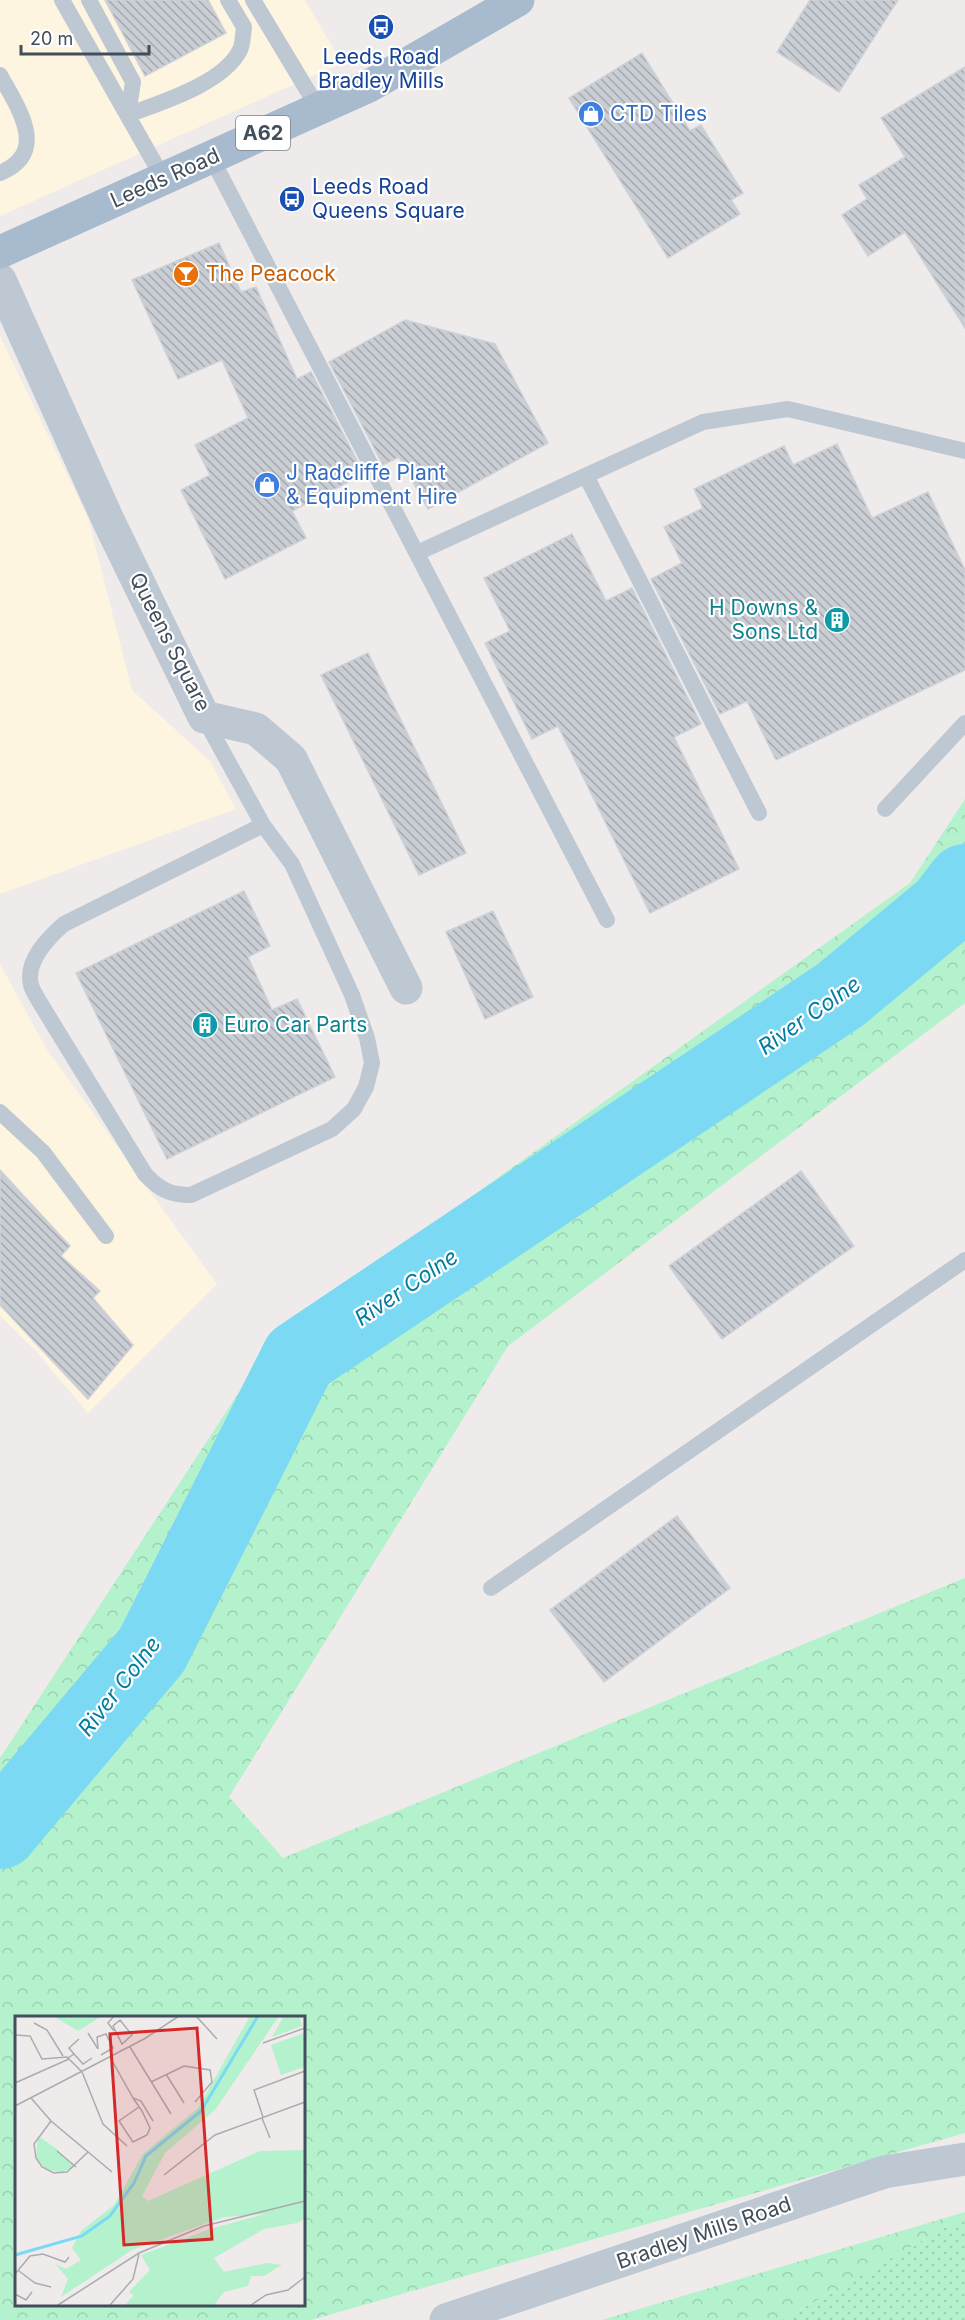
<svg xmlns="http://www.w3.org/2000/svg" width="965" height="2320" viewBox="0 0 965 2320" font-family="Inter,sans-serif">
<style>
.commercial{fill:#fdf5e0}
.grass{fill:url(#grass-dots)}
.forest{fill:url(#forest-crowns);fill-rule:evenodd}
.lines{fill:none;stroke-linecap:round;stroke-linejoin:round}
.river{stroke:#7cd9f3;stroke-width:76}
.building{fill:url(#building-back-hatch);stroke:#ced1d8;stroke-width:1.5}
.lane{stroke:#bdc8d3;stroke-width:16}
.street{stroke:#bdc8d3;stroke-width:33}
.primary{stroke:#a7bace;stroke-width:33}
.labels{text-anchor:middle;stroke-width:4.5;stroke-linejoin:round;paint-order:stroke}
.shield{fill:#fff;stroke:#7b838c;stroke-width:1.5}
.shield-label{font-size:20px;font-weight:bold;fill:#424e5a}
.transit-label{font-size:21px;fill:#164399;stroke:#fff}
.shop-label{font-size:21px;fill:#366cbe;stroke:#fff;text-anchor:start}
.street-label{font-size:21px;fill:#424e5a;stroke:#fff}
.food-label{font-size:21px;fill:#c56008;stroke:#fff;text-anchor:start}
.culture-label{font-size:21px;fill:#0d838f;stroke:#fff;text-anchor:end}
.water-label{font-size:22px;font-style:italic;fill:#027c9f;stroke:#fff}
.inset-river{fill:none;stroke:#7cd9f3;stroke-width:3}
.inset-road{fill:none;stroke:#aaacb1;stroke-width:1.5}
.view{fill:#d62828;fill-opacity:0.15;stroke:#d62828;stroke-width:3}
.inset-edge{fill:none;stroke:#424e5a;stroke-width:3}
</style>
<defs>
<pattern id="grass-dots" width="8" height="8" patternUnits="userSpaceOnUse" patternTransform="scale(1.5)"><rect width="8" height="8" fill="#b3f2cc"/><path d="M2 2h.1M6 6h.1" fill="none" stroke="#9bd1b1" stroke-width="1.8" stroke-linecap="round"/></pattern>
<pattern id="forest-crowns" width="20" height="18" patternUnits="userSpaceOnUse" patternTransform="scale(1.5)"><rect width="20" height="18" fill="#b3f2cc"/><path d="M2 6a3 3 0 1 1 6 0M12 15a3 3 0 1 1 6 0" fill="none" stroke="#9bd1b1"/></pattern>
<pattern id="building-back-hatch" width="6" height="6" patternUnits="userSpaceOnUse" patternTransform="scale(1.5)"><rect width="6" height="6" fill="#c9cdd4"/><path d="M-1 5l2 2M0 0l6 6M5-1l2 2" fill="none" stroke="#a5a9af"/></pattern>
</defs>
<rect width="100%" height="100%" fill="#efebeb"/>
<g class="commercial">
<path d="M0,0H305L342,63L0,216Z"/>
<path d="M0,336L88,518L132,690L210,761L236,809L0,894Z"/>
<path d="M0,964L46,1048L217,1284L88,1413L35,1350L0,1316Z"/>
</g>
<path class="grass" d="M965,2216V2320H782Z"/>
<g class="forest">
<path d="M965,799V1003L508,1346L229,1797L283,1858L965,1578V2133L311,2320H0V1758L275,1337L910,883ZM16,2017H303V2304H16Z"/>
<path d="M965,2212V2216L782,2320H602Z"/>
</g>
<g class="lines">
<path class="river" d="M0,1831L152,1650L299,1358L840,995L945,908L965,882"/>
</g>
<g class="building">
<path d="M105,0H208L226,33L145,76Z"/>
<path d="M810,0H898L839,92L777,52Z"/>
<path d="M642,53L690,131L701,125L743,193L731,200L740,214L668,258L569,98Z"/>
<path d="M965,67V328L905,232L868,256L842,215L867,199L859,185L905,157L881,118Z"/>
<path d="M219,243L241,292L256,287L297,379L311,372L364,474L292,511L306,538L225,579L181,490L210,475L195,445L248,418L222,360L178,379L132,280Z"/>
<path d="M405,320L495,344L548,443L428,509L399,457L383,465L329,362Z"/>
<path d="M837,444L872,518L928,492L965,570V670L776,760L747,701L720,714L651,579L682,563L664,527L703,508L694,489L784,446L793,465Z"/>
<path d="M572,534L606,601L632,588L701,724L674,737L739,869L650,913L558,726L532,739L485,643L510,631L484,578Z"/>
<path d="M368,653L466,853L419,875L321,675Z"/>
<path d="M244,891L270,946L248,957L272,1010L297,999L335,1077L167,1159L76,973Z"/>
<path d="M493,911L533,997L485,1019L446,932Z"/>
<path d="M0,1170L70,1246L61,1256L100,1291L93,1298L133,1345L88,1399L0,1305Z"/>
<path d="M801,1171L854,1246L722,1339L669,1266Z"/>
<path d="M677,1516L730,1588L604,1682L550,1610Z"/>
</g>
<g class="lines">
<g class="lane">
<path d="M62,0L163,178"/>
<path d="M89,0L133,82L128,115C161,102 223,84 240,50C243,44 243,34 244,27L228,0"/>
<path d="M253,0L318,108"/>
<path d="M0,75C18,108 50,152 0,173"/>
<path d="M211,157L607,920"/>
<path d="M586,476L759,813"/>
<path d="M417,553L703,422L788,409L965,451"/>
<path d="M204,718L263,825L292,864L352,995L367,1038L372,1063L366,1087L354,1109L332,1129L191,1195C170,1195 160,1190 145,1174L42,1006C38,999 33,992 31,985C25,961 48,938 64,924L263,825"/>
<path d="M885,809L965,723"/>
<path d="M0,1112L43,1152L106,1236"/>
<path d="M491,1588L965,1260"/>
</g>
<g class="street">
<path d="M0,280L108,520L204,717L256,729L291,759L406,988"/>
<path d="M446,2320L884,2172L965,2159"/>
</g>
<path class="primary" d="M0,252L369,86L518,0"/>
</g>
<defs>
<g id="bus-disc" transform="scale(1.35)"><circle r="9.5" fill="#1a4fb4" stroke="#fff"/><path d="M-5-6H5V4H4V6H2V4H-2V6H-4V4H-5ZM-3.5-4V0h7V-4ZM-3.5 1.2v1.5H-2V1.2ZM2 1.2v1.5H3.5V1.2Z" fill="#fff"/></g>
<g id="shop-disc" transform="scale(1.35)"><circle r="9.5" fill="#3f7fe0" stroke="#fff"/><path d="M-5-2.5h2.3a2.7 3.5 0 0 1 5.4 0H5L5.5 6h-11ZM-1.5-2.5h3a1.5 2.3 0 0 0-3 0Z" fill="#fff"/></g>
<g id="bar-disc" transform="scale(1.35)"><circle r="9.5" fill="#e8710a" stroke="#fff"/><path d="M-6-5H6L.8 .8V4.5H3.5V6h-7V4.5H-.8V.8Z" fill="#fff"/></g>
<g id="building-disc" transform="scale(1.35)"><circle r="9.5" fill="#0f9aa8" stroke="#fff"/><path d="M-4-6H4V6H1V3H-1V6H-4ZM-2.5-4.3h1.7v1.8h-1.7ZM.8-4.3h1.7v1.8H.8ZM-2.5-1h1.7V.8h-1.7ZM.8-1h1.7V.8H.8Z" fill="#fff"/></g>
</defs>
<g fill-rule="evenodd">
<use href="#bus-disc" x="381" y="27"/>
<use href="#shop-disc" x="591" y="114"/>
<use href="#bus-disc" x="292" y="199"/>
<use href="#bar-disc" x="186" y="274"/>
<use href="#shop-disc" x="267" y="485"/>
<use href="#building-disc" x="837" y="620"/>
<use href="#building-disc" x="205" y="1025"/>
</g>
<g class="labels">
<rect class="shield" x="236" y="116" width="54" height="34" rx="4.5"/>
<g class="shield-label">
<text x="263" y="140">A62</text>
</g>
<g class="transit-label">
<text x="381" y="64">Leeds Road<tspan x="381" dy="24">Bradley Mills</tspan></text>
<text x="312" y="194" text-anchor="start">Leeds Road<tspan x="312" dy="24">Queens Square</tspan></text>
</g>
<g class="shop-label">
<text x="610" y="121">CTD Tiles</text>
<text x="286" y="480">J Radcliffe Plant<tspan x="286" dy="24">&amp; Equipment Hire</tspan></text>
</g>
<g class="street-label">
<text transform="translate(165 178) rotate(-24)" y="7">Leeds Road</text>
<text transform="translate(170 642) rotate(63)" y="7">Queens Square</text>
<text transform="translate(704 2233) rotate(-19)" y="7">Bradley Mills Road</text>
</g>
<g class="food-label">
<text x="206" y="281">The Peacock</text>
</g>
<g class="culture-label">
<text x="818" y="615">H Downs &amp;<tspan x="818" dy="24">Sons Ltd</tspan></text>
<text x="224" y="1032" text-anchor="start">Euro Car Parts</text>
</g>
<g class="water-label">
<text transform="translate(809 1015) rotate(-35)" y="8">River Colne</text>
<text transform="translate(406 1287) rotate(-34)" y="8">River Colne</text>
<text transform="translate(119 1686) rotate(-52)" y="8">River Colne</text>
</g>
</g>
<g transform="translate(15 2016)">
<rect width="290" height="290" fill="#efebeb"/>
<path d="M269,0H284L287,10L257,21ZM289,17V51L266,59L256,29ZM23,120L42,133L59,151L45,157L30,152L21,142ZM250,198L282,207L249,213L199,242L209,256L193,259L174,289H110L119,279L114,276L135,254L198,212Z" fill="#b3f2cc"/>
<path d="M38,0H87L63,15ZM235,0H264L200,94L150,137L127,180L133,185L245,135L289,134V203L282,207L250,198L209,201L117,234L46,281L53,263L40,248L51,253L66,244L57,232L66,215L99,189L128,138L183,92ZM198,212L135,254L126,239ZM252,247L267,249L249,260H236L233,270L209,276L199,289H174L193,259Z" fill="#b3f2cc"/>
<path class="inset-river" d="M0,239L67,220L95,200L119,167L131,140L186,95L243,0"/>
<path class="inset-road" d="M181,0L202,23M105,4L117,19L107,28L98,10ZM19,7L32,14L48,40M99,15L93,7L99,0M73,17L83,33M0,19L15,20L27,43L52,41L67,56L88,108L112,130M248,27L290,12M115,31L156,98M83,33L82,21L91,18L98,32L86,39M59,38L54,32L64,23M95,41L118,82L126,85L138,105M53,42L59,38L68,48L77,42M151,58L169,87M136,66L169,50L195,54L197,66L180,86M0,67L54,43M16,82L36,105L97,156M118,82L127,95L135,112L132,119L118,126L104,105L124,91M0,90L129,23L164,0M248,101L239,74L290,55M247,102L255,122M36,105L19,128L21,142L27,151L39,157L52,156L73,136M42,135L61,151M149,159L200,119L290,86M4,255L20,267L36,271M0,258L15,240L28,238L50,246L54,241M0,278L11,284L17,276M43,289L124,237L189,210L290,185M95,289L118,263L124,238M236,289L251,279L273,274L290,261"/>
<path class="view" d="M182,12L197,223L109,229L95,18Z"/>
<rect width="290" height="290" class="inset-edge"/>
</g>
<path d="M21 45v9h128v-9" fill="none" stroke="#424e5a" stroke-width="3"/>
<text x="30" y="45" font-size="18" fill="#424e5a" stroke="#ffffff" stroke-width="4.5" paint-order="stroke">20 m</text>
</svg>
